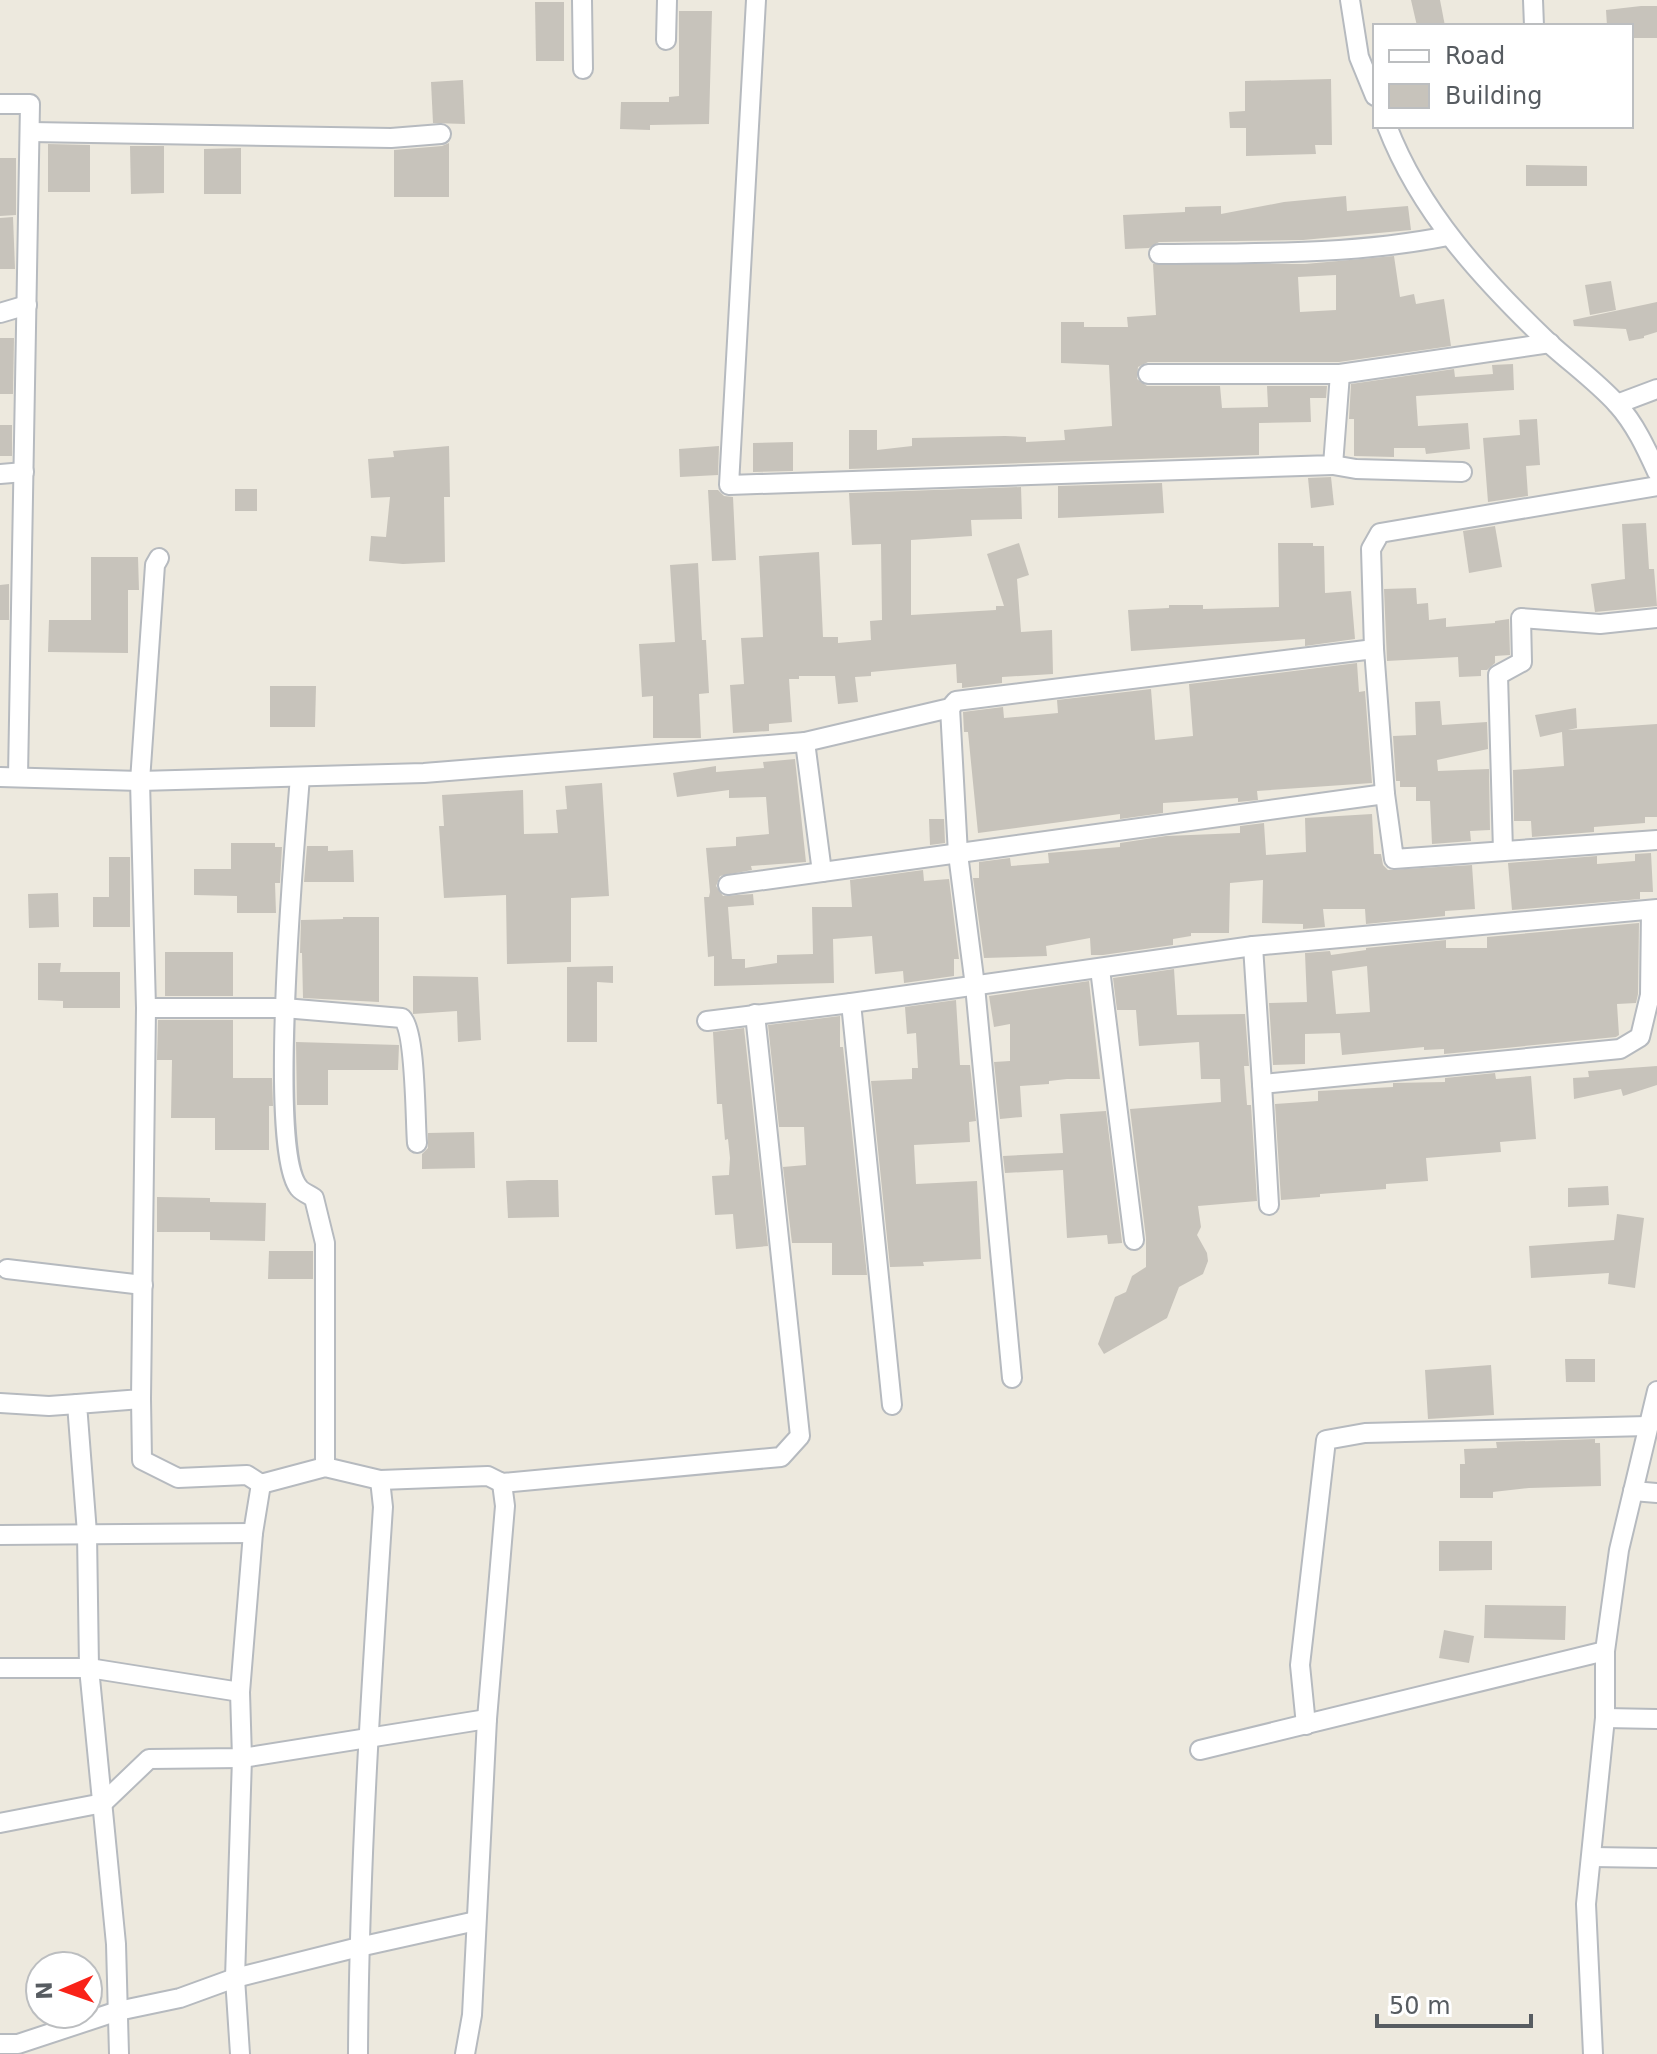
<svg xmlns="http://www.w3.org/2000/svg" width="1657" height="2054" viewBox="0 0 1657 2054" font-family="'DejaVu Sans',sans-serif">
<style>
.building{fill:#c7c3bb;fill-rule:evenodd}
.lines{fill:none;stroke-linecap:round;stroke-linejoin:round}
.minor-casing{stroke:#b6babf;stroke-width:22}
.minor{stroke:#fff;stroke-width:18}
</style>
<rect width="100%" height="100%" fill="#ede9de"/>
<g class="building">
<path d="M1411,0H1440L1445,26H1417Z"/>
<path d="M535,2H564V61H536Z"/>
<path d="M1641,6H1657V38H1631V26H1607L1606,10Z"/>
<path d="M679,11H712L709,124L650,125V130L620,129L621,102H669V97L679,96Z"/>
<path d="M1331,79L1332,145H1315L1316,154L1246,156V128H1230L1229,112L1245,111V81Z"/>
<path d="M463,80L465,124L433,123L431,82Z"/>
<path d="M449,143V197H394V150L442,146Z"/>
<path d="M48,144L90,145V192H48Z"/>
<path d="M130,146H164V193L131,194Z"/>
<path d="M241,148V194H204V149Z"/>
<path d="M0,158H16V215L0,216Z"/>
<path d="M1526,165L1587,166V186H1526Z"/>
<path d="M1346,196L1347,211L1408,206L1411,230L1303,240L1159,242L1149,248L1125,249L1123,215L1185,212V207L1221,206V214L1284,202Z"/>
<path d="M13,217L15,269H0V218Z"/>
<path d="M1394,256L1400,297L1414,294L1416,304L1444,299L1451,346L1339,362H1148L1138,367L1137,379L1147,386H1220L1222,408L1268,407L1267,386H1327L1326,398H1310L1311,422L1259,423V455L849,469V430H877V450L912,446V438L1005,436L1026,437V442L1065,440L1064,430L1112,426L1109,365L1061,363V322H1084V327H1128L1127,317L1156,315L1153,264H1305ZM1336,275V310L1300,312L1298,277Z"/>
<path d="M1611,281L1616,310L1590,315L1585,285Z"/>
<path d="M1657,302V332L1644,336V338L1629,341L1626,329L1574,326L1573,320Z"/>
<path d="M0,338H14L13,394H0Z"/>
<path d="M1513,364L1514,390L1416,396L1418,426L1468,423L1470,449L1426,454L1425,448H1394V457L1354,456V419H1349L1351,384L1454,369L1455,377L1493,374L1492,365Z"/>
<path d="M1537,419L1540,465L1526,466L1528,496L1488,502L1483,438L1520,435L1519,420Z"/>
<rect x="0" y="425" width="12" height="31"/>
<path d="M793,442V471L753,472V443Z"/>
<path d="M449,446L450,497H444L445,562L403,564L369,561L371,536L386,537L390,497L371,498L368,459L394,457L393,451Z"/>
<path d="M719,446L718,475L680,477L679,449Z"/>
<path d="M1331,477L1334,505L1311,508L1308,478Z"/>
<path d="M1162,483L1164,513L1058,518V486Z"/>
<path d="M1021,487L1022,519L971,520L972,536L911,540V615L996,610V606H1004L987,554L1019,543L1029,575L1017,579L1021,632L1052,630L1053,674L1002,677V683L962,688V683H957L956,664L871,672V676L855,677L858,702L838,704L835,676H799V679H789L792,722L769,724V731L733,733L730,685L744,684L741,638L763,637L759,556L819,552L823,637H838V643L871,640L870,621L882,620L881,544L852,545L849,493Z"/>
<rect x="235" y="489" width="22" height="22"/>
<path d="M708,490H718L724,496L733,497L736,560L712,561Z"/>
<path d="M1646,523L1649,569H1654L1657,606L1595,612L1591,584L1625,579L1622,524Z"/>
<path d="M1495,526L1502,567L1469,573L1463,531Z"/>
<path d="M1278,543H1313V546H1324L1325,593L1351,591L1355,639L1305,646V639L1131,651L1128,610L1169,608V605H1203V609L1279,607Z"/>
<path d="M91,557H138L139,590H128V653L48,652L49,620H91Z"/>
<path d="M698,563L702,640H706L709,693L699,694L701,738H653V696L642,697L639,644L675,642L670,565Z"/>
<path d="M9,584V620H0V585Z"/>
<path d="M1416,588L1417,604L1428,603L1429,620L1446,618V627L1495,623V621L1509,619L1510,655L1495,656V663L1487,670H1481V676L1459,677L1458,657L1387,661L1384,589Z"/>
<path d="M1357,663L1359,692L1365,691L1372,783L1257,791L1258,800L1238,802V798L1163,803V813L1120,819V814L978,833L968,732H964L963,712L1003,707L1004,718L1058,713L1057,700L1151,689L1155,740L1193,736L1189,684Z"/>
<path d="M270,686H316L315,727H270Z"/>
<path d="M1440,701L1442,725L1487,722L1488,749L1437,760L1438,771L1489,769L1490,830L1470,831L1471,841L1432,844L1430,801H1416V787H1400V781H1396L1393,736L1416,735L1415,702Z"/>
<path d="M1576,708L1577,728L1568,730L1657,724V817H1645V823L1594,827V832L1532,837L1531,821H1514L1513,770L1564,766L1562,732L1540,737L1535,715Z"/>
<path d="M795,759L806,862L751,866L752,870L720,876L716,886L723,896L753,894L754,905L728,907L732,959H745V968L777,963V955L813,954L812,907H852L850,880L923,870L924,881L949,879L959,959H954V976L904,983L903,971L875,974L872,936L833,939L834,983L714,986V956L708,957L704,897H709L710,892L706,848L736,846V837L769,834L766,797L729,798V790L677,797L673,773L716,766V772L764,768L763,762Z"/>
<path d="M602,783L609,896L571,898V962L507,964L506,895L444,898L439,826H444L442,795L523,790L524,834L558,833L556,810L567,809L565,786Z"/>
<path d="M1372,814L1374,854H1381L1383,865L1388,870L1472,865L1475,909L1445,911V916L1366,924L1365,909H1323L1325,927L1303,929V924L1262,923L1263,880L1230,883L1229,933H1191V936L1173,939V945L1103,955H1091L1090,938L1046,946L1047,956L984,958L973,878H979V862L1010,858L1011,866L1049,863L1048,853L1120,847V843L1166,836L1240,833V826L1264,823L1266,855L1306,852L1305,818Z"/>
<path d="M929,819H944L945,843L930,845Z"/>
<path d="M231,843H275V847H282L280,883H275L276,913H237V896L194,895V869H231Z"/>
<path d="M307,846H328V851L353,850L354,882H304Z"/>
<path d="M1651,853L1653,892H1640V899L1512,910L1508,863L1597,856V864L1635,861V854Z"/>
<path d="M109,857H130V927H93V897H109Z"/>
<path d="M58,893L59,927L29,928L28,894Z"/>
<path d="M343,917H379V1002L303,998L302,953H300L301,920L343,919Z"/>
<path d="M1639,923L1638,994L1636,1003L1617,1004L1619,1035L1616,1037L1444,1054V1049L1424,1050V1047L1342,1055L1340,1033L1305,1034V1064L1273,1065L1269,1003L1307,1002L1305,953L1330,951L1331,955L1366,950V948L1446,940V948H1487V937ZM1367,966L1370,1012L1336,1014L1332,971Z"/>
<rect x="165" y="952" width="68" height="44"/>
<path d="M38,963H61L60,972H120V1008H63V1001L38,1000Z"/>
<path d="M613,966V983L597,982V1042H567V967Z"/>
<path d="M1174,969L1177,1015L1245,1014L1249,1066H1244L1247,1105H1251L1257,1201L1198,1206L1201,1227L1197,1235L1207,1253L1208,1261L1203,1274L1179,1287L1167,1318L1104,1354L1098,1344L1115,1297L1126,1292L1132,1276L1146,1267V1238L1130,1109L1221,1102L1220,1079H1201L1199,1042L1139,1046L1136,1010H1117L1113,978Z"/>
<path d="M413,976L478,977L481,1040L458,1042L457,1011L413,1014Z"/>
<path d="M1089,981L1100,1079H1067L1049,1081V1084L1020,1086L1022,1117L1000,1119L994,1062L1010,1061V1024L994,1027L989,996Z"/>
<path d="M956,1000L960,1065H970L976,1121L969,1122L970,1142L914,1145L916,1184L977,1181L981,1259L923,1262L924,1266L890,1267L871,1081L912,1079V1068H918L916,1033L907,1034L905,1007Z"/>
<path d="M840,1016V1047H843L867,1275H832V1243H792L783,1167L806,1165L804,1127H779L768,1025Z"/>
<path d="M158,1020H233V1078H272L273,1106H269V1150H215V1118H171L172,1060H157Z"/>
<path d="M744,1028L768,1246L736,1249L733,1214L715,1215L712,1176L729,1175L730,1158L728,1139L725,1140L722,1104H717L713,1032Z"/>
<path d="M296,1042L399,1045L398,1070H328V1105H297Z"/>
<path d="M1657,1066V1085L1623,1096L1621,1089L1574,1099L1573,1078L1589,1077L1588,1071Z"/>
<path d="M1495,1073L1496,1079L1531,1076L1536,1139L1500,1142L1501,1152L1426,1158L1428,1181L1386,1184V1189L1320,1194V1197L1281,1200L1275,1104L1318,1101V1091L1393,1087V1083L1445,1082V1078Z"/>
<path d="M1106,1111L1122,1242V1243L1108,1244L1107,1235L1067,1238L1063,1170L1005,1173L1003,1156L1063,1153L1060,1114Z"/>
<path d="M474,1132L475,1168L422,1169V1154L428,1148V1133Z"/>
<path d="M529,1180H558L559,1217L508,1218L506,1181Z"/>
<path d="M1608,1186L1609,1205L1568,1207V1188Z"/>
<path d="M157,1197L210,1198V1202L266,1203L265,1241L210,1240V1232H157Z"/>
<path d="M1617,1214L1644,1218L1635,1288L1608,1284L1609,1273L1531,1278L1529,1246L1614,1240Z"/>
<path d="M269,1251H313V1279H268Z"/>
<path d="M1565,1359H1595V1382H1566Z"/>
<path d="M1491,1365L1494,1415L1428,1419L1425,1370Z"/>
<path d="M1595,1439V1443H1600L1601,1486L1529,1488L1493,1492V1498H1460V1464H1465L1464,1449L1497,1448L1496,1442Z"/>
<path d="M1439,1541H1492V1570L1439,1571Z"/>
<path d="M1485,1605L1566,1606L1565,1640L1484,1638Z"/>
<path d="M1444,1630L1474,1636L1469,1663L1439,1658Z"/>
</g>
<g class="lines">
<g class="minor-casing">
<g id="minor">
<path d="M582,0L583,69"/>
<path d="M756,0L729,485L1333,465L1340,374L1550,343"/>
<path d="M1350,0L1359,57L1375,96"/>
<path d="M1533,0L1534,26"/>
<path d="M666,40L667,0"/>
<path d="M0,104H30L18,777"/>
<path d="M1387,126C1420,212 1483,280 1549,343C1571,363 1597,382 1617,404C1635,424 1646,448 1657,472"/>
<path d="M31,132L391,138L441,134"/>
<path d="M1159,254C1255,253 1353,255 1448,236"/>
<path d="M0,313L27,305"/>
<path d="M1148,374H1340"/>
<path d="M1617,404L1657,389"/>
<path d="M1333,465L1356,469L1462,472"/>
<path d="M0,474L24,472"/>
<path d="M1374,649L1371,549L1380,533L1657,486"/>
<path d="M950,708L958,854L975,986L1012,1378"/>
<path d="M0,777L140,781L424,773L805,742"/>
<path d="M300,777C295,839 267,1151 299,1188C302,1192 310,1195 314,1198L325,1243V1467"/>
<path d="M1503,851L1498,675L1522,662L1521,618L1600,624L1657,618"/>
<path d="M822,872L805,742L950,708L956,701L1374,649L1385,794"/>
<path d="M728,885L1385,794L1394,859L1657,840"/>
<path d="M1253,946L1262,1084L1620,1049L1640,1037L1650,995L1651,910"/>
<path d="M1100,969L1134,1240"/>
<path d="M851,1003L892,1405"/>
<path d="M146,1008H284L402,1018C416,1031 415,1119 417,1143"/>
<path d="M707,1021L851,1003L1253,946L1657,909"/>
<path d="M1262,1084L1269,1205"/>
<path d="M7,1269L143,1285"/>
<path d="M141,1399L142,1460L178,1478L247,1475L261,1484L325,1467L380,1480L488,1476L502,1483L781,1457L800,1436L755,1014"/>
<path d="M0,1403L49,1406L77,1404"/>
<path d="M1633,1491L1657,1493"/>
<path d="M0,1535L253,1533"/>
<path d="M0,1668H89L240,1692"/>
<path d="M1605,1718L1657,1719"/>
<path d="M1306,1725L1300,1665L1326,1440L1365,1433L1648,1426"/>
<path d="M1200,1750L1605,1651"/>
<path d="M0,1823L103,1803L149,1759L242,1758L487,1719"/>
<path d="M1592,1857L1657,1858"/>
<path d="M0,2044H18L118,2011L180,1998L235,1978L359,1947L476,1921"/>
<path d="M119,2054L116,1944L89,1668L87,1533L77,1404L141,1399L146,1008L140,781L155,565L159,558"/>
<path d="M240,2054L235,1978L242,1758L240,1692L253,1533L261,1484"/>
<path d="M358,2054C359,1871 371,1689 383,1507L380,1480"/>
<path d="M465,2054L472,2015L487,1719L505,1506L502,1483"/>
<path d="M1593,2054L1586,1904L1605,1718V1651L1619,1550L1657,1391"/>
</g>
</g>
<use href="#minor" class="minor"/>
</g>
<rect x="1373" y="24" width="260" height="104" fill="#ffffff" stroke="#bcbec0" stroke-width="2"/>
<rect x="1389" y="50" width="40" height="12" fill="#ffffff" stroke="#bcbec0" stroke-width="2"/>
<text x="1445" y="64" font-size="24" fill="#575c61">Road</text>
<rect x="1389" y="84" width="40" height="24" fill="#c7c3bb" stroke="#bcbec0" stroke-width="2"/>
<text x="1445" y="104" font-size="24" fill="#575c61">Building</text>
<g transform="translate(64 1990) rotate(268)"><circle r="38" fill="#ffffff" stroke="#bcbec0" stroke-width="2"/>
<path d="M0-6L14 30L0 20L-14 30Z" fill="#f92218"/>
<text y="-12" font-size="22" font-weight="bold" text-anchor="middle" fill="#575c61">N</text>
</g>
<path d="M1377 2014v12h154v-12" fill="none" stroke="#575c61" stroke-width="4"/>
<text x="1389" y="2014" font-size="24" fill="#575c61" stroke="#ffffff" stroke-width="6" paint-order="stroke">50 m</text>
</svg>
